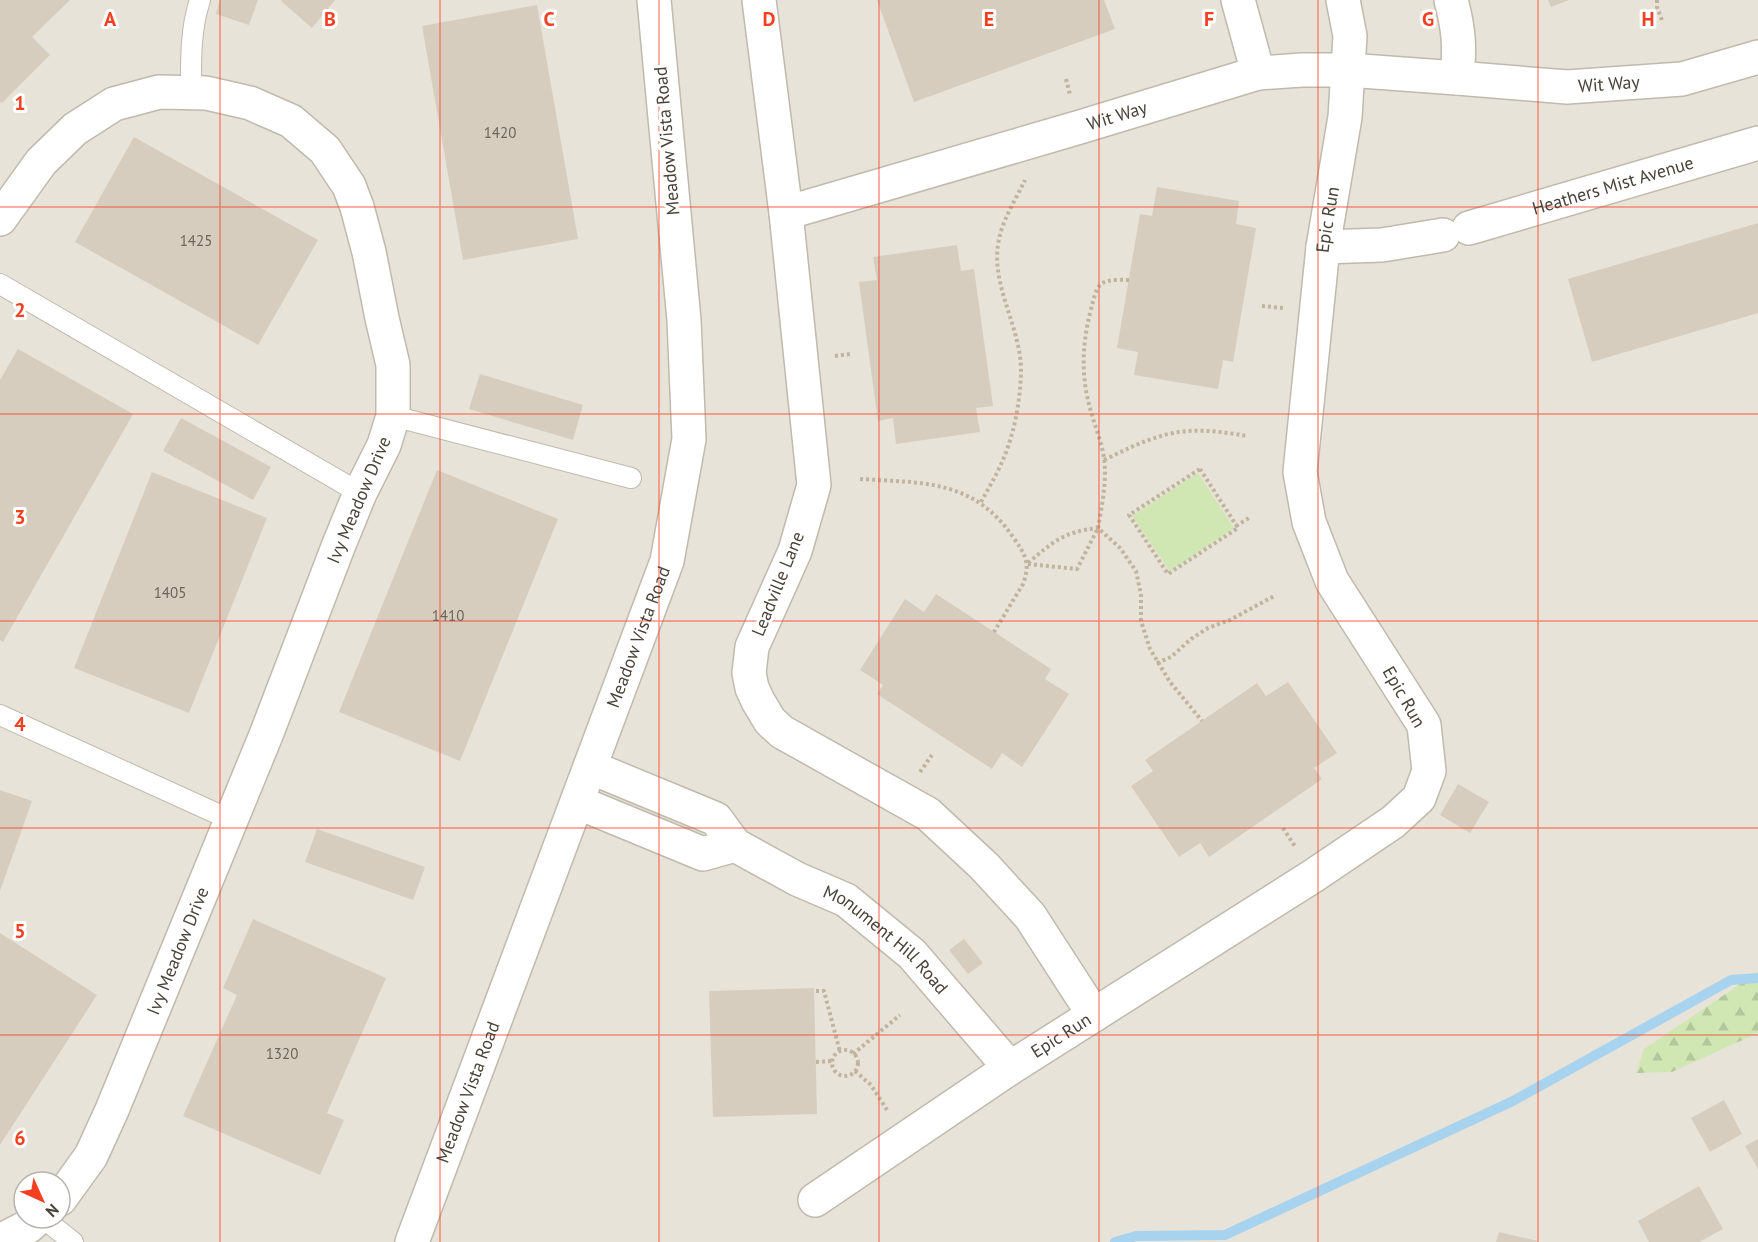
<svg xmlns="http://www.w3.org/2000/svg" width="1758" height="1242" viewBox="0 0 1758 1242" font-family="'PT Sans',sans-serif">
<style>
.residential{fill:#e8e3d8;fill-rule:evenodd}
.forest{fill:url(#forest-firs)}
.pitch{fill:#d0e7b4}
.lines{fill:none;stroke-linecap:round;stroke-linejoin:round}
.stream{stroke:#a8d3ef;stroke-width:10}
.building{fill:#d6cdbf}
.lane-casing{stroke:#c0b9ac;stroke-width:22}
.street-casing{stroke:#c0b9ac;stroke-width:36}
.path{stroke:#c1b49e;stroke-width:4;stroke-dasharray:3 3;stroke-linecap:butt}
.lane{stroke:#fff;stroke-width:20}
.street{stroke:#fff;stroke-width:33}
.grid{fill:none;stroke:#f43f21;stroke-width:1.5;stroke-opacity:0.55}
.labels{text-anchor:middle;stroke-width:6;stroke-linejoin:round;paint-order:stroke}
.number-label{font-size:15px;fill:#6c655a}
.street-label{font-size:18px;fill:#484238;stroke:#fff}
.grid-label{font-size:20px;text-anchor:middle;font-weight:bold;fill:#f43f21;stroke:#fff;stroke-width:6;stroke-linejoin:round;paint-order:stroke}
</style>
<defs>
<pattern id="forest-firs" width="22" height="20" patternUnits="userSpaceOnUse" patternTransform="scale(1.5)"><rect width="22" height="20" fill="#d0e7b4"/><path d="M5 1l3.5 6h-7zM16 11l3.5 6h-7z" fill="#b4c79c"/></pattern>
</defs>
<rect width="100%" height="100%" fill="#f4f1ea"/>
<path class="residential" d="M0,0H1758V1242H0ZM24,1182H60V1218H24Z"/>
<path class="forest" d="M1758,972V1033L1672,1072L1636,1073L1644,1049Z"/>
<path class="pitch" d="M1198,473L1234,528L1170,571L1132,516Z"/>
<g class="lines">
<path class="stream" d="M1115,1242L1136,1236L1225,1235L1513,1101L1731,980L1758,978"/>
</g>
<g class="building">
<path d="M0,0H70L32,37L50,55L2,103L0,102Z"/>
<path d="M220,0H258L249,25L216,14Z"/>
<path d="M282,0H335L312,28L281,1Z"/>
<path d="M877,0H1104L1115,29L914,102Z"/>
<path d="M1548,0H1569L1551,7Z"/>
<path d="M537,5L578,239L463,260L422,26Z"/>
<path d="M134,137L318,240L258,345L75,242Z"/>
<path d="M1157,187L1239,201L1236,224L1256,228L1233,362L1223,360L1218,389L1134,375L1138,352L1117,348L1140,214L1152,216Z"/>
<path d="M1758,223V313L1592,362L1568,279Z"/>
<path d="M957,245L961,271L974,269L993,406L976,408L980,432L896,444L893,418L878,421L859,282L877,280L873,257Z"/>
<path d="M18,349L133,414L3,642L0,640V380Z"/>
<path d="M480,374L583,405L573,440L469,409Z"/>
<path d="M181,418L271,467L253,500L163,451Z"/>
<path d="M437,470L558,519L460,761L339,712Z"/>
<path d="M152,472L267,518L189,713L74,668Z"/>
<path d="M936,594L1051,669L1045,679L1069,694L1022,767L1002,753L992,769L877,694L883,685L860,670L905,599L924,612Z"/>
<path d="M1288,682L1337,753L1314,768L1322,779L1209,857L1200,843L1179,857L1131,786L1153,771L1145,760L1257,683L1266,696Z"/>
<path d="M1458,784L1489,802L1470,833L1440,815Z"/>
<path d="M0,790L32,801L0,891Z"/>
<path d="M317,829L425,867L413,900L305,862Z"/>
<path d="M253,919L386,978L327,1113L344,1120L320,1175L183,1116L237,995L223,988Z"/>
<path d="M0,933L97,995L0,1145Z"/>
<path d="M964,939L983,963L968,974L949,950Z"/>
<path d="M814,988L817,1114L713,1117L709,991Z"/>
<path d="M1724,1100L1742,1134L1710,1152L1691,1118Z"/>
<path d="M1758,1139V1169L1745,1146Z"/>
<path d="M1699,1186L1723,1229L1699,1242H1649L1638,1221Z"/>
<path d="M1499,1232L1538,1241V1242H1496Z"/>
</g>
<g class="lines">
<g class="lane-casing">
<g id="lane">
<path d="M191,93C191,62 190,30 200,0"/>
<path d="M0,284L360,493"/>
<path d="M393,416L631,478"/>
<path d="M0,715L231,820"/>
<path d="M43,1218L73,1242"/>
</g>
</g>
<g class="street-casing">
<g id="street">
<path d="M759,0L786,213L814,485L795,551L752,647L749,673L752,688L758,701L770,721L782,732L928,814L984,866L1030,916L1094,1015"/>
<path d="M1238,0L1258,73"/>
<path d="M1451,0C1459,30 1460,47 1457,78"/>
<path id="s1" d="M786,213L1080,127L1258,73L1302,70H1348L1457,78L1567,87L1682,79L1758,57"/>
<path d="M0,219L41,162L75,129L114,104L159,92L206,93L250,103L291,121L325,150L349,186L357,207L369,252L382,318L393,365V416L384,445L360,493L338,547L266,735L112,1110L91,1156L60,1199"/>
<path id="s2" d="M1469,228L1758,143"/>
<path d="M1323,247L1382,245L1443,235"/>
<path id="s3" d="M590,767L716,819L735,845L797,879L846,900L912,954L1010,1068"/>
<path d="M577,802L703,854L735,845"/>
<path id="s4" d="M815,1200L1010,1068L1313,876L1393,822L1419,798L1429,771L1424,725L1332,581L1309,522L1300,472L1323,247L1345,117L1350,36L1343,0"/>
<path d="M0,1241L29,1226L38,1218"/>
<path id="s5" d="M412,1242L667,561L689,439L684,320L654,0"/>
</g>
</g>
<g class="path">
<path d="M1657,0V7L1663,23"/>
<path d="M1066,79L1070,95"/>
<path d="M1129,280C1096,279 1098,283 1090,313C1083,342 1081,371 1088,400C1092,420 1101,438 1104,458C1107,481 1102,505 1098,528L1120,548L1136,571L1141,595V621L1150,649L1170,682L1202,721"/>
<path d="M1262,306L1283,308"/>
<path d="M835,356L850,354"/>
<path d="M1104,460C1127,449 1148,438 1173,433C1197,428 1223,432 1247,436"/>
<path d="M1200,469L1238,528L1168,574L1129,515Z"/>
<path d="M860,479C923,483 973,479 1013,537C1025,554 1031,563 1023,584L994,632"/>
<path d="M981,502C988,489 996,476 1002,462C1014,435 1020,403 1021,373C1022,327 989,285 999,239C1003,219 1016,199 1025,180"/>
<path d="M1236,526L1249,518"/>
<path d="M1028,563C1054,541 1063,532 1098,528"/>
<path d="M1028,564L1077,569L1098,528"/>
<path d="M1157,663L1171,657L1191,639L1208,628L1230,620L1276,595"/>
<path d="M920,772L932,755"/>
<path d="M1283,828L1296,848"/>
<path d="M816,991H824L840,1052"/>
<circle cx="845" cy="1063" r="13"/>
<path d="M853,1054L900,1015"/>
<path d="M816,1062L832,1061"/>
<path d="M855,1071L871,1085L887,1110"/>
</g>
<use href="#lane" class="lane"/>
<use href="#street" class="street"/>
</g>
<path class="grid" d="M220,0V1242M440,0V1242M659,0V1242M879,0V1242M1099,0V1242M1318,0V1242M1538,0V1242M0,207H1758M0,414H1758M0,621H1758M0,828H1758M0,1035H1758"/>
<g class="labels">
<g class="number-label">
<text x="500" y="138">1420</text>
<text x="196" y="246">1425</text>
<text x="170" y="598">1405</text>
<text x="448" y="621">1410</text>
<text x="282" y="1059">1320</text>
</g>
<g class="street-label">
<text dy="6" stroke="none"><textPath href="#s1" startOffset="844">Wit Way</textPath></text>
<text dy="6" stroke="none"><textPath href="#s1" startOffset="345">Wit Way</textPath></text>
<text transform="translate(667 141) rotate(-95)" y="6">Meadow Vista Road</text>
<text dy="6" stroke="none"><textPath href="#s2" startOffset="150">Heathers Mist Avenue</textPath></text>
<text dy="6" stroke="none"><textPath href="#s4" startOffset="1340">Epic Run</textPath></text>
<text transform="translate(359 500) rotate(-67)" y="6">Ivy Meadow Drive</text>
<text transform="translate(778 584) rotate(-68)" y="6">Leadville Lane</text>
<text dy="6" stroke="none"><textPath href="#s5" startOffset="646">Meadow Vista Road</textPath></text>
<text transform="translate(1404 697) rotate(60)" y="6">Epic Run</text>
<text dy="6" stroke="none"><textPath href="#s3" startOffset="348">Monument Hill Road</textPath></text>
<text transform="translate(178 951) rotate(-68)" y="6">Ivy Meadow Drive</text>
<text dy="6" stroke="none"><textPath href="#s4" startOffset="296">Epic Run</textPath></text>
<text dy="6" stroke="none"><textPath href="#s5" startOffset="160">Meadow Vista Road</textPath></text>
</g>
</g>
<g class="grid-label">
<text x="110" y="26">A</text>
<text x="330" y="26">B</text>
<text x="549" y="26">C</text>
<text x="769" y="26">D</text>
<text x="989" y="26">E</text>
<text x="1209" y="26">F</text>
<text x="1428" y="26">G</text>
<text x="1648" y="26">H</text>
<text x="20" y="110">1</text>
<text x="20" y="317">2</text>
<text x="20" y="524">3</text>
<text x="20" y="731">4</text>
<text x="20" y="938">5</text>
<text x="20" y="1145">6</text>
</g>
<g transform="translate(42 1200) rotate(135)"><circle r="28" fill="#ffffff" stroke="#b6b3af" stroke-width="1.5"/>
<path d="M0-4.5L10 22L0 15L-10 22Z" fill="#f43f21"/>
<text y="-9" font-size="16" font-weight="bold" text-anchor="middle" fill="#484238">N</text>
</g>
</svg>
